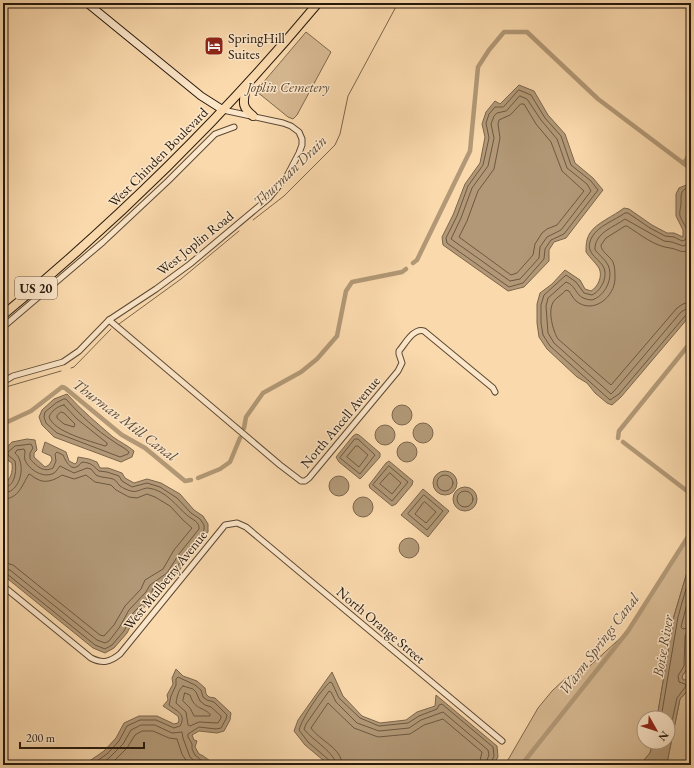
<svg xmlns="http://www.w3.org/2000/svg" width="694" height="768" viewBox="0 0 694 768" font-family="'EB Garamond',serif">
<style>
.green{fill:#d6b891;stroke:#7e684e}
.water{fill:#b29876;stroke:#7a654c}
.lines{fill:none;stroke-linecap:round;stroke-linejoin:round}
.shore{stroke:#6c5841;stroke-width:1}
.stream{stroke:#7a654c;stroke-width:1}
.canal{stroke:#b29876;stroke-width:4.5}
.street-casing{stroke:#5b4934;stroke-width:7}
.secondary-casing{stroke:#26190c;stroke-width:9}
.primary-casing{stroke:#26190c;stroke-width:10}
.street{stroke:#fce6c9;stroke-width:5}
.secondary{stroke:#fce6c9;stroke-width:7}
.primary{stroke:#fad9ac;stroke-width:8}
.labels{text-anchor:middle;stroke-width:3;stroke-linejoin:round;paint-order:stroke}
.shield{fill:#fce6c9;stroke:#665645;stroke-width:1}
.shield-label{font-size:13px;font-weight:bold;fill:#26190c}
.poi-label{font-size:14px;fill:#26190c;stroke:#fce6c9;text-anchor:start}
.park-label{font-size:14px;font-style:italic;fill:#5b4934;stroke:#fce6c9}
.street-label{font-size:14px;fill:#26190c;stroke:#fce6c9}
.water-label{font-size:15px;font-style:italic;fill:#5e4c36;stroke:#fce6c9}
</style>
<rect width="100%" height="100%" fill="#fad9ac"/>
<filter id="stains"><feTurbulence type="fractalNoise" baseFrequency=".005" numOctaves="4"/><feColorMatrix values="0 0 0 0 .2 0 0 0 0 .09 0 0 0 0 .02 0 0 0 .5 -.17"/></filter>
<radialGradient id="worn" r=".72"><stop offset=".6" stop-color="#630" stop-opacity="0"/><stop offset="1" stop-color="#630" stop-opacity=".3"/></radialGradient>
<g class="green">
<path d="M306,32L331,52L297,115L293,119L288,117L256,91Z"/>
<path d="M691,532V559L674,616L657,718H644V742H653L650,753L640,765H505L538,708L552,691L568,676L581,674L628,631Z"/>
<path d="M691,618V679L682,681V676L688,668V650Z"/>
<path d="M691,687V764L665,765L667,763L680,699Z"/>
</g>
<g class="water">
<path d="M519,85L534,91L548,115L565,134L575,163L593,178L603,190L566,238L554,242L549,250V261L524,287L508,291L443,245L442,237L453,215L465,184L480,163L485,137L482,124L486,112L495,101L500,104Z"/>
<path d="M691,183V317L688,318L621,397L612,405L607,403L595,393L587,383L577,377L547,349L539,337L537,323V304L540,293L552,284L565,270L580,280L585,289L591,291C598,287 603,276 599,268C595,262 590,258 586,252C586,246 586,239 590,233C596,223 614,216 624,208L629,209L652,225L667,233H674L683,237V230L676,216V194L679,188Z"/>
<path d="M67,394C81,410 97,423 113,437C120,442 127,445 134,451L132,457L121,462L54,437L42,425L39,417L42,410L54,399Z"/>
<circle cx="402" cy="415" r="10"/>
<circle cx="423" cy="433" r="10"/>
<circle cx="385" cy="435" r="10"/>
<path d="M356,434L359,435L380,453V457L363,476L360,479L339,462L336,457L353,436Z"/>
<path d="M27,439L35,440L37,450L34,453V457L45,467L49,465L52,460L51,456L42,452L45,442L66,452L69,461L75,464L77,462L78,457L89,459L97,462L100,468H108L122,473L125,478L134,483L147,479L161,483L180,494L194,510L203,516L208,524V532L187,559L173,580L156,591L154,597L136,616L127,633L114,648L105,653L93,648L3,575V485C11,479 13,472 12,463L3,457V451L12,442Z"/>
<circle cx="407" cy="452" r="10"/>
<path d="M389,461L413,481L412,485L396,504L392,506L370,488L369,485L386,463Z"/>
<circle cx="445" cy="483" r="12"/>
<circle cx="339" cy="486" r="10"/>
<circle cx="465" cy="499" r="12"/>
<path d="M423,489L449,511L428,537L401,515Z"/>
<circle cx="363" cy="507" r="10"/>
<circle cx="409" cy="548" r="10"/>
<path d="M691,559V618L688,650V668L682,676L683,680L691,679V687L680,699L667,763L665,765H640L650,753L653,742H668V718H657L674,616Z"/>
<path d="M176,669L183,676L197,681L205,688L206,694L209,697L215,698L231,713L230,720L224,731L217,733L199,731L192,735L194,740L197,741L195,747L199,754C205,756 209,761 216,765H85V764L104,751L116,738L124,723L139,716H157L174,724L178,723L179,720L178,716L163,706L168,700L167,695L173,684L172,678Z"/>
<path d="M332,672L343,696L362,716L380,723L406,720L417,712L435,706L436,695L497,746L498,757L493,765H329L305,745L294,731L298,720Z"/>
</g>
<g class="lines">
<g class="shore">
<path d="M519,90L531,95L545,118L561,136L571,165L591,181L598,190L564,234L551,240L545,249L544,259L523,283L509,287L447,243L446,238L457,216L468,186L483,165L489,138L486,123L489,114L495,107H503Z"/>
<path d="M520,96L527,99L541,120L557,139L567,168L587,184L591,191L561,230L547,237L540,247L539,258L520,279L510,281L451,239L461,218L472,188L488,166L494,138L491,124L494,116L497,113L506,111Z"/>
<path d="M521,104H524L536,124L551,142L562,171L584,191L557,225L547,229L542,233L535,244L533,255L517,273L511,275L459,237L467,221L478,191L494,169L500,138L498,124L499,120L510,115Z"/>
<path d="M691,187C680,189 681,194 681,203C681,207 679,212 680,216C683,224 691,231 685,240L682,241L674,237L665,236L650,228L628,213H625C615,220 598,226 592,237C584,252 596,256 603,266C609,276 601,291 592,295L584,293L576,282L566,275L544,295L541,305V323L543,335L550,346L610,400L619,394L685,316L691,313"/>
<path d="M691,241L688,244L683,246L672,242L664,241L625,219C614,227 594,233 595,250C599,255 605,259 608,265C614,278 605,296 592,300C574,299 578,286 566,282L548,298L546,306L548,333L554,343L611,394L615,390L681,312L686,309L691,308"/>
<path d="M691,249C681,255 679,249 670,248C654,246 641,235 627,226H625L606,238L601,245C601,252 610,256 613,262C615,267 615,273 615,278C615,297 593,315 576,301C573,298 571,294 569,291L566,290C563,294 557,297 554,301C547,310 553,331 558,339L611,385L677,308L683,304L691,302"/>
<path d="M64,399H66C80,415 96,430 113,441C118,445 124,447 129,452L128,454L120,457L57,433L46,423L44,417L45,412L56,403Z"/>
<path d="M64,405L77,419L107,443V445L105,446C90,441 54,432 49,417C51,411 58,406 64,405Z"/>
<path d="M61,412L64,413L75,424L74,427L64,424L57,418V416Z"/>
<path d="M355,439H358L375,455L360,474L340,458Z"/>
<path d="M356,446H358L368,455L359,467L347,457Z"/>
<path d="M389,466L408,482L392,501L373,485Z"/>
<path d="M390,473L401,483L392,494L380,484Z"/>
<circle cx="445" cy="483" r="8"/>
<path d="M3,488C15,487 17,471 15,461L8,455V452L15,446L31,444L33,448L30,453V459C37,466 43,473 53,468L56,461L55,454L57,452L63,455C67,464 73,474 82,462C92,463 92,465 99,471L107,472L119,476L122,481L132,487L147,483L160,487L177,498L191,513L200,519L204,525V530L183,557L171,577L153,588L151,595L133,613L124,631L112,645L105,649L95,645L7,574L3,573"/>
<circle cx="465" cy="499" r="8"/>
<path d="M3,493C18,493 24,473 20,461C19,457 17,455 15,453L17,450L24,449L25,451C25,454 24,457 25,460C29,470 44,479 54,473C57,471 58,468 60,466L74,473L87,468L91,469L96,475C101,478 107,477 113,479C117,481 117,483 120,486C123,488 127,490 131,491C137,493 142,488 148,488C166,490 176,506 188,516C193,520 200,522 199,529L179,554L167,573L150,585L146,592L129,610L119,628L109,641L105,643L97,640L10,570L3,568"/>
<path d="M424,495L443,511L427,530L408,514Z"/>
<path d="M3,499C19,499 22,485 29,474C32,475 34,478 37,479C45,484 55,480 62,475L74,479L86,475L95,482L111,485L116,490L129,497L137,498L147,494L155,497L170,506L183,520L192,528L174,550L163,569L145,580L141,589L125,606L114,625L104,636L100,635L13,565L3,562"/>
<path d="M425,502L436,512L426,523L415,514L423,503Z"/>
<path d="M691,588L681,627L683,629L691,627"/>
<path d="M183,686L193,689L196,692L200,701L205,705L211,707L221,716V718L218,723L199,722L190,726L188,725L186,712L176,703C177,697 178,690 183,686Z"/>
<path d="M185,693L190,695C195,710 201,706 210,714V716H194L190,708L183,701Z"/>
<path d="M661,718L678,617L691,571"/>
<path d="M668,740L677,698L686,686L685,684L679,682L678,676L684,666L685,636L687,632H691"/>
<path d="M91,765L107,754L119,741L127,726L140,720H156L174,728L180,726C187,714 176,711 169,705L171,696L176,685V679L178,677L195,685L201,690L203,697L207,700L214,702L227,715L226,719L221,728L216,729L199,727L188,734V737L192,744V749L195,755L207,765"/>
<path d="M101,765L110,757L123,744L131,730L141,725H155L172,733L182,732L183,738L190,757L199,765"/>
<path d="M110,765L127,748L135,735L142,731H153L169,738L177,739L182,754L189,765"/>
<path d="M331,765L330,761L308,742L299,730C302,718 321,690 330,682L332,683L339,698L360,718L379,726L408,723L419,716L437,709L439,705L442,704L493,747L494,756L490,765"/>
<path d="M336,765C336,753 312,740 304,729L306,724L329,691L331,692L336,702L357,723L379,731L409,728L421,720L443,712L488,750L489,755L485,765"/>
<path d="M342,765C342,748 320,741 311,728L328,703L354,728L378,737L410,734L424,725L443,719L482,752L479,765"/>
</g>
<g class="stream">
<path d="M253,220L284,196L335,145L340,134L348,96L398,3"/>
<path d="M119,324L181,279L239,231"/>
<path d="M71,368L74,367L111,329"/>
<path d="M6,387L61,371"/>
</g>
<g class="canal">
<path d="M687,158L691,152"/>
<path d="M683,163L691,169"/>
<path d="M413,263L417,260L470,151L478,67L489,50L504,32H527L598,99L683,163L685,161"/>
<path d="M3,424L31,411L62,387L65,388L122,435L145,448L185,481L191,480"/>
<path d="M244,428L246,417L263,393L301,372L317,359L337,336L346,291L352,282L402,272L406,269"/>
<path d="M618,438L619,431L691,342"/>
<path d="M623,442L691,494"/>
<path d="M198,478L220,469L230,462L240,438"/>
<path d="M519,765L523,763L628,631L691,532"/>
</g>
<g class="street-casing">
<g id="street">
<path d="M109,320L280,465L301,481H305L309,478L398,371L402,363L399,354V351C405,344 414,327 424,331L493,388L495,392"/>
<path d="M3,327L103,242L168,181L215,134L234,127"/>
<path d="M3,382L13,376L63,362L79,351L109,320L156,289L190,264L269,198L287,176L299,153L302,145V139L299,132L291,126L283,123L223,110"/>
<path d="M3,586L91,658C103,664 110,662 120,654L225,525L237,523L246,527L502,741"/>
</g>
</g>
<g class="secondary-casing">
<path id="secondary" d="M87,3L201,96L223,110"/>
</g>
<g class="primary-casing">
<g id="primary">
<path d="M246,86C244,101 240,106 253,116"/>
<path d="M3,315C117,221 223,117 318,3"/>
</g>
</g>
<use href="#street" class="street"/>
<use href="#secondary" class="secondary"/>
<use href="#primary" class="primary"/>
</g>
<defs>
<g id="hotel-square" transform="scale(1)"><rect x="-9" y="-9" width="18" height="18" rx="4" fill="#8f2418" stroke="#fce6c9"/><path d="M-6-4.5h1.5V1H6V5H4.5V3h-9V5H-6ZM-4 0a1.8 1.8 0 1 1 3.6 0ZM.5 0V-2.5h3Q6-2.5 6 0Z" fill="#fff"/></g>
</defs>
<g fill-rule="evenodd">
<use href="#hotel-square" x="214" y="46"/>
</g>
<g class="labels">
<rect class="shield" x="15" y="277" width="42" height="22" rx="3"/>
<g class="shield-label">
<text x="36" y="293">US 20</text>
</g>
<g class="poi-label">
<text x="228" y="43">SpringHill<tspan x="228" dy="16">Suites</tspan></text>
</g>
<g class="park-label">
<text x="288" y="92">Joplin Cemetery</text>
</g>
<g class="street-label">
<text transform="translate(158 157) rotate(-45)" y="5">West Chinden Boulevard</text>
<text transform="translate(195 243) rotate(-39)" y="5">West Joplin Road</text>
<text transform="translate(340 422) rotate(-50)" y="5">North Ancell Avenue</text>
<text transform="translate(165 580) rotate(-51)" y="5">West Mulberry Avenue</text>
<text transform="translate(381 625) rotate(40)" y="5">North Orange Street</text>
</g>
<g class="water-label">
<text transform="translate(290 171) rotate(-44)" y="5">Thurman Drain</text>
<text transform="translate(125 420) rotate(37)" y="5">Thurman Mill Canal</text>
<text transform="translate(599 644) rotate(-53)" y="5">Warm Springs Canal</text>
<text transform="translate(663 646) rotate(-80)" y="5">Boise River</text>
</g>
</g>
<rect width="694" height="768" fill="none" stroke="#fad9ac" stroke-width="16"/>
<rect x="4" y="4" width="686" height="760" fill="none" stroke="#26190c" stroke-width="2"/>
<rect x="8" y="8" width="678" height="752" fill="none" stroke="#26190c"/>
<g transform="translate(656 730) rotate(129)"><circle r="19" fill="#fce6c9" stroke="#a6947d"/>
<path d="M0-3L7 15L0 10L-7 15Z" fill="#8f2418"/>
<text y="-6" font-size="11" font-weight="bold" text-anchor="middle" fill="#26190c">N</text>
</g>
<path d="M20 742v6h124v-6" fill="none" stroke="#26190c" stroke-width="2"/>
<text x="26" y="742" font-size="12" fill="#26190c" stroke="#fce6c9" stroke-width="3" paint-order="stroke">200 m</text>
<rect width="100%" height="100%" filter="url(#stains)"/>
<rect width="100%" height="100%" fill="url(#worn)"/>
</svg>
